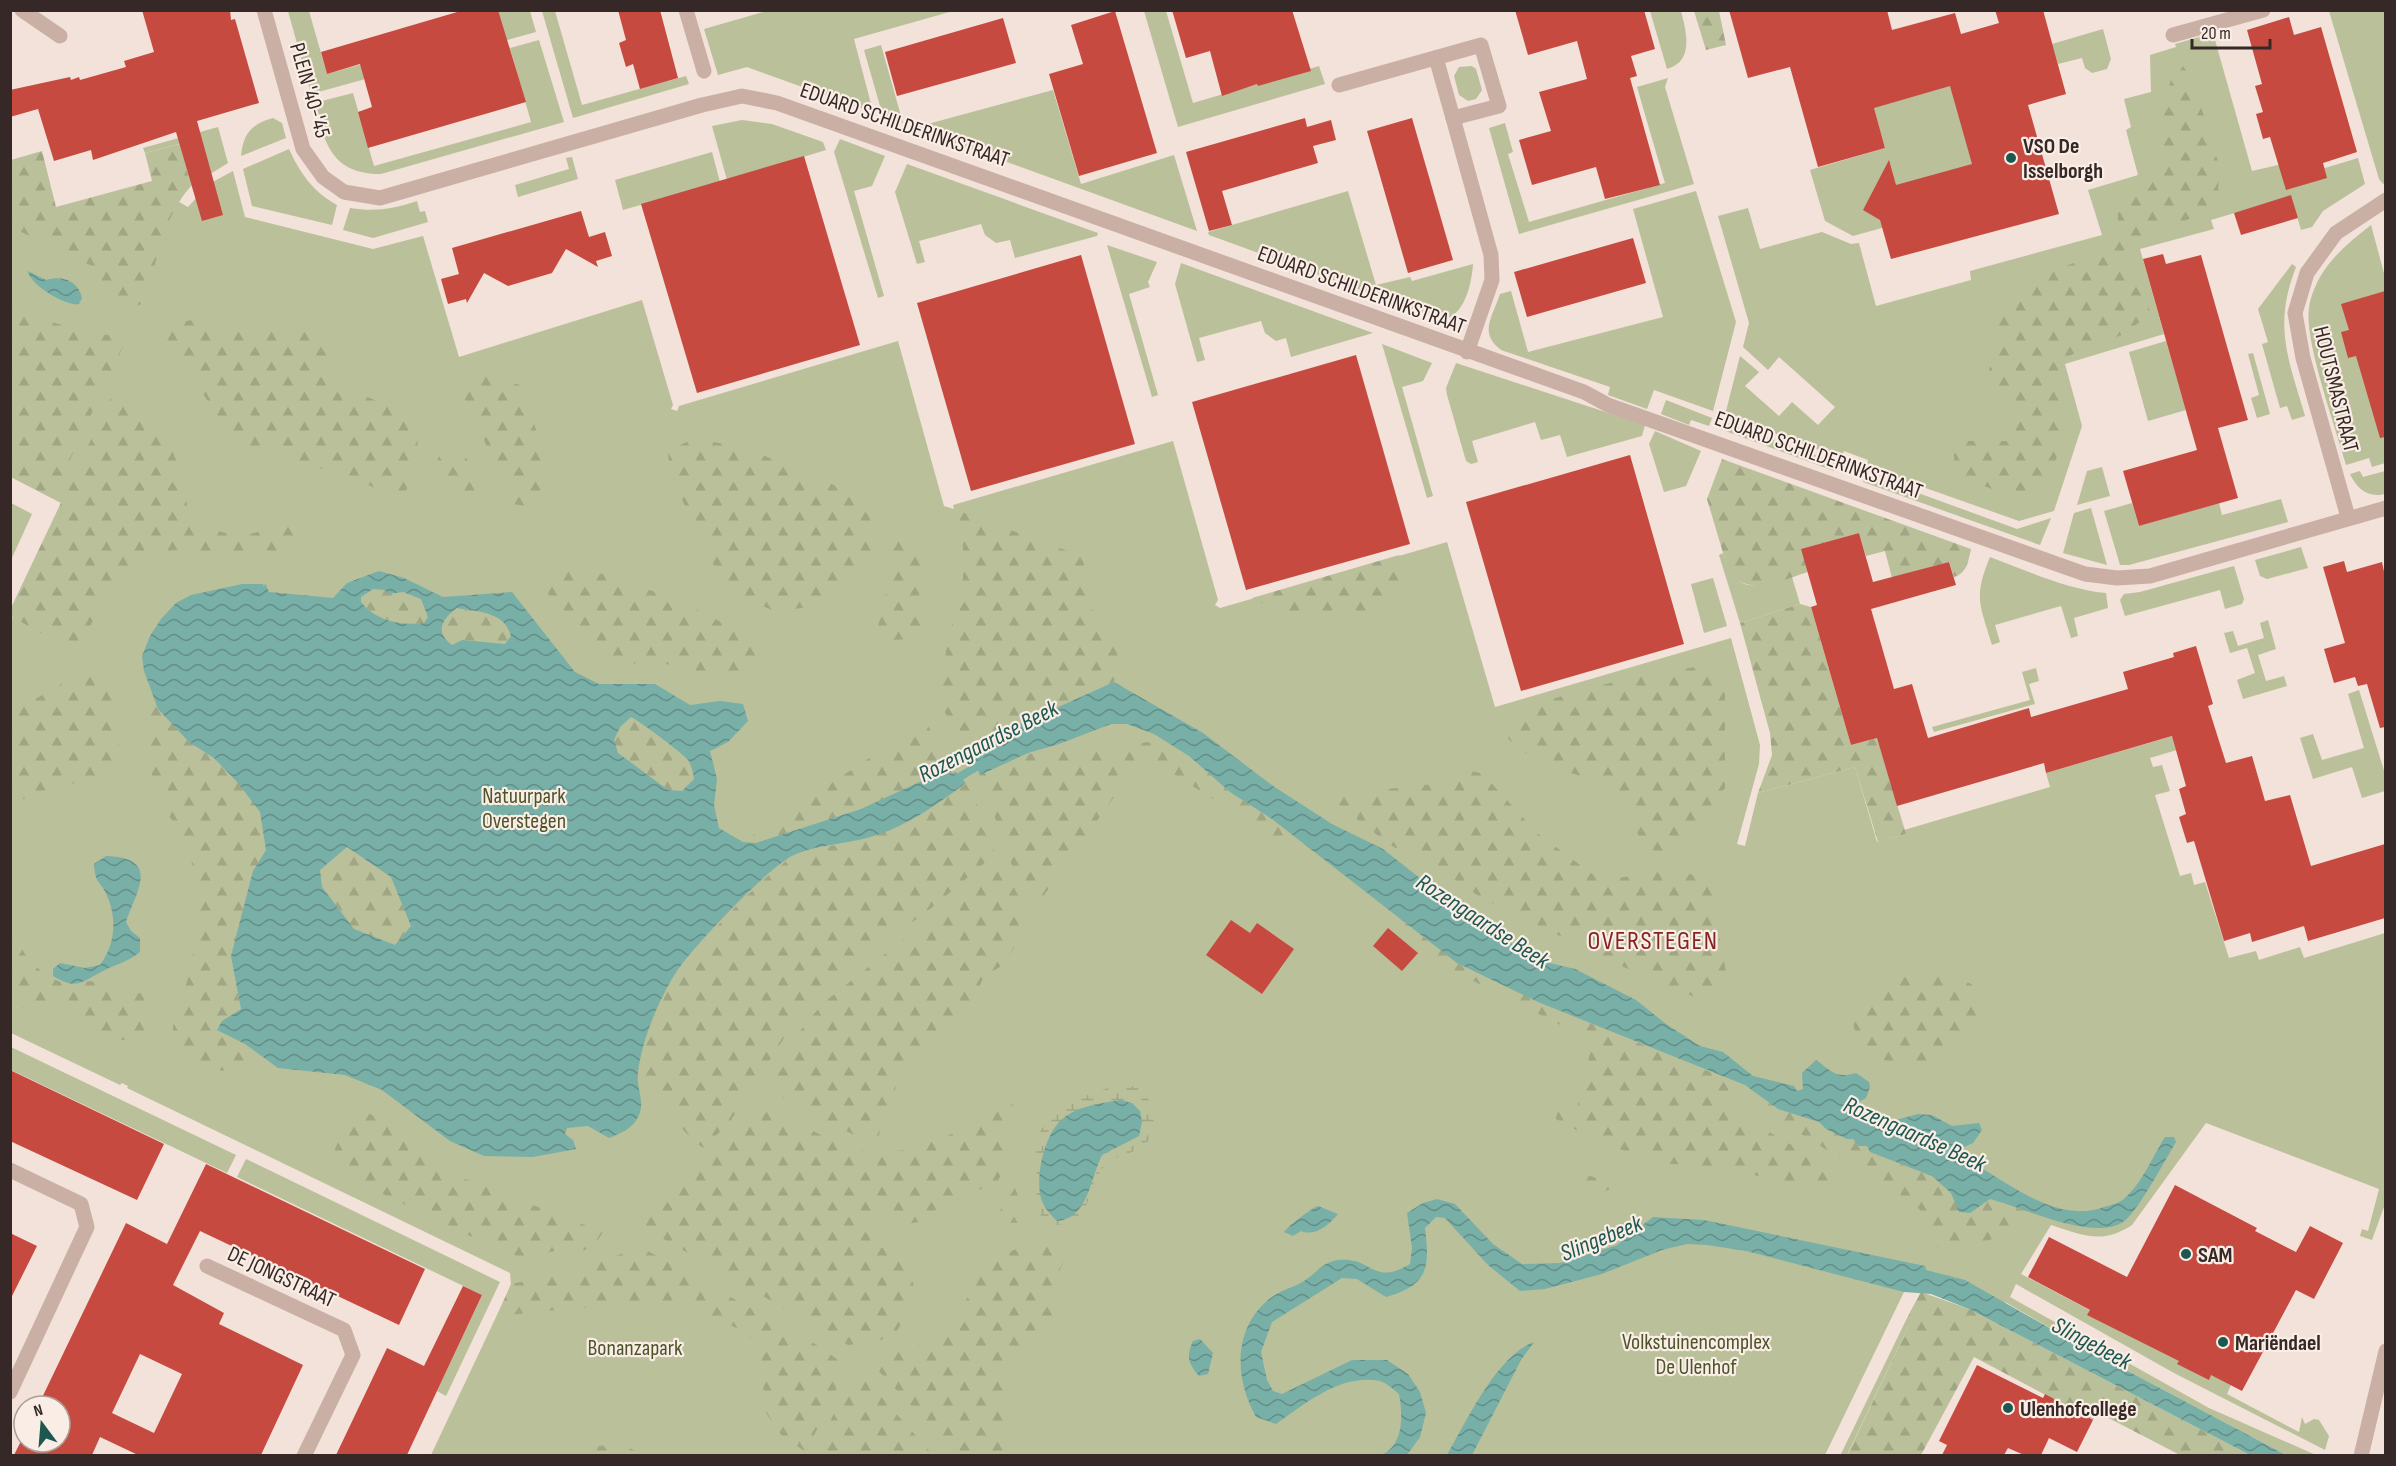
<svg xmlns="http://www.w3.org/2000/svg" width="2396" height="1466" viewBox="0 0 2396 1466" font-family="'Sofia Sans Condensed',sans-serif">
<style>
.green{fill:#bac099}
.forest{fill:url(#forest-firs)}
.wetland{fill:url(#wetland-marsh)}
.water{fill:url(#water-waves);fill-rule:evenodd}
.lines{fill:none;stroke-linecap:round;stroke-linejoin:round}
.stream{stroke:#78afa7;stroke-width:8}
.building{fill:#c74a41;fill-rule:evenodd}
.minor{stroke:#caafa5;stroke-width:15}
.poi-dot{fill:#1c5750;stroke:#f9ede5;stroke-width:2}
.labels{text-anchor:middle;stroke-width:4.5;stroke-linejoin:round;paint-order:stroke}
.street-label{font-size:22px;fill:#352826;stroke:#f9ede5}
.poi-label{font-size:22px;font-weight:bold;fill:#352826;stroke:#f9ede5;text-anchor:start}
.park-label{font-size:22px;fill:#4c542a;stroke:#f9ede5}
.water-label{font-size:24px;font-style:italic;fill:#1c5750;stroke:#f9ede5}
.quarter-label{font-size:26px;letter-spacing:1.5px;fill:#85251f;stroke:#f9ede5}
</style>
<defs>
<pattern id="forest-firs" width="22" height="20" patternUnits="userSpaceOnUse" patternTransform="scale(1.5)"><rect width="22" height="20" fill="#bac099"/><path d="M5 1l3.5 6h-7zM16 11l3.5 6h-7z" fill="#a0a584"/></pattern>
<pattern id="wetland-marsh" width="20" height="14" patternUnits="userSpaceOnUse" patternTransform="scale(1.5)"><rect width="20" height="14" fill="#bac099"/><path d="M1 5h8M5 5V1M11 12h8M15 12V8" fill="none" stroke="#a0a584"/></pattern>
<pattern id="water-waves" width="16" height="10" patternUnits="userSpaceOnUse" patternTransform="scale(1.5)"><rect width="16" height="10" fill="#78afa7"/><path d="M0 5q4-4 8 0t8 0" fill="none" stroke="#638e88"/></pattern>
</defs>
<rect width="100%" height="100%" fill="#f2e2d9"/>
<g class="green">
<path d="M770,10H953V11L854,39L871,104L869,111L747,67L718,75L704,29Z"/>
<path d="M288,11H309L327,74L501,25L498,11H530L536,32L311,94Z"/>
<path d="M542,11H555L582,105L686,76L689,84L573,118Z"/>
<path d="M1144,11H1166L1193,103L1319,66L1325,84L1178,127Z"/>
<path d="M1650,11H1681C1686,31 1695,61 1667,69Z"/>
<path d="M2329,11H2385L2386,183L2383,184L2379,179Z"/>
<path d="M2103,29L2111,59L2107,69L2092,73L2085,68L2082,58L2058,64L2052,44Z"/>
<path d="M2213,33L2252,171L2278,165L2325,168L2358,158L2365,184L2323,211L2312,227L2301,230L2291,196L2211,220L2214,229L2140,249L2164,334L2065,364L2082,426L2054,511L2019,521L1866,467L1868,460L1844,451L1841,458L1725,415L1740,356L1759,372L1745,386L1779,416L1792,402L1818,425L1835,407L1779,357L1768,370L1743,347L1749,323L1718,216L1748,208L1760,249L1822,232L1851,244L1859,243L1876,306L1971,280L1970,271L2102,235L2088,190L2138,175L2126,130L2131,127L2124,99L2151,92L2150,55L2176,47L2175,44Z"/>
<path d="M539,40L564,122L381,174C331,174 325,143 314,103L353,93L374,166L531,122L510,48Z"/>
<path d="M881,45L903,123L877,114L880,106L864,50Z"/>
<path d="M1472,66L1476,69L1482,90L1476,99L1468,101L1459,95L1454,76L1459,67Z"/>
<path d="M1668,78L1665,87L1694,184L1519,234L1489,128L1505,123L1513,152L1508,154L1529,222L1665,183L1637,87Z"/>
<path d="M1973,79L1979,185L1889,226L1853,236L1825,221L1810,170L1885,148L1867,84Z"/>
<path d="M1053,90L1081,184L1174,155L1197,231L913,128Z"/>
<path d="M273,118L282,123L286,138L241,156C243,134 251,124 273,118Z"/>
<path d="M742,120L772,124L823,142L826,150L727,180L712,126Z"/>
<path d="M218,127L228,163L191,186L179,144L145,153L143,148Z"/>
<path d="M840,139L885,156L872,186L854,191L884,296L878,298L834,152Z"/>
<path d="M289,149C300,173 313,192 337,205L332,225L252,206L243,169Z"/>
<path d="M712,152L720,182L623,210L615,180Z"/>
<path d="M572,157L578,179L518,197L515,185L569,169L566,158Z"/>
<path d="M907,164L1098,233L1097,236L1015,258L1010,240L996,243L985,235L981,224L919,241L925,262L917,264L895,192Z"/>
<path d="M233,171L245,217L373,249L423,236L459,357L642,300L673,405L671,409L677,411L679,406L898,341L944,506L954,509L953,505L1173,441L1218,600L1215,605L1220,608L1447,542L1495,707L1731,638L1760,745L1759,764L1737,844L1745,846L1758,793L1855,767L1877,842L1906,834L1904,830L2050,787L2046,773L2183,733L2187,747L2150,758L2153,767L2162,765L2170,791L2155,795L2180,876L2191,873L2194,885L2205,882L2229,958L2256,951L2259,960L2300,947L2304,958L2385,933V1204L2372,1240L2360,1236L2362,1229L2368,1231L2379,1189L2206,1123L2132,1225C2102,1245 2083,1235 2051,1225L2021,1274L2231,1385L2227,1394L2299,1432L2302,1417L2305,1424L2314,1419L2319,1420L2329,1436L2325,1450L2174,1373L2016,1284L2010,1297L2209,1408L2316,1455H2286L2081,1346L2007,1303L1904,1278V1292L1825,1455H431L511,1285L510,1273L127,1088L128,1086L122,1083L120,1085L11,1033L10,616L14,618L61,503L11,477V176L46,214L158,190L188,207L209,184Z"/>
<path d="M1348,191L1376,285L1410,277L1412,281L1473,264C1472,283 1464,320 1440,319L1209,235L1208,232Z"/>
<path d="M1696,191L1736,322L1713,411L1654,390L1647,409L1608,395L1610,387L1501,350C1478,333 1493,316 1500,294L1511,291L1528,352L1663,317L1633,209Z"/>
<path d="M417,201L420,212L425,211L428,222L373,238L343,230L350,208C375,212 393,209 417,201Z"/>
<path d="M2371,225L2385,277V291L2372,315L2385,404V463L2372,467L2369,458L2346,465C2336,428 2304,341 2309,308C2310,298 2315,286 2320,277C2333,255 2351,241 2371,225Z"/>
<path d="M1107,245L1157,262L1148,282L1150,287L1129,294L1158,395L1152,397Z"/>
<path d="M1181,263L1373,333L1291,357L1286,338L1276,341L1265,333L1261,321L1199,338L1205,360L1197,362L1175,284Z"/>
<path d="M2292,264L2296,267C2273,326 2288,358 2305,416L2292,420L2287,406L2280,408L2262,344L2268,342L2258,309Z"/>
<path d="M2166,341L2186,410L2148,421L2129,352Z"/>
<path d="M1382,344L1432,363L1423,381L1402,387L1433,496L1427,498Z"/>
<path d="M2253,353L2270,414L2257,418L2251,398L2259,395L2248,354Z"/>
<path d="M1456,363L1645,425L1642,436L1567,457L1560,435L1541,440L1535,422L1472,441L1478,462L1471,464L1466,461L1447,395L1446,388Z"/>
<path d="M1666,400L1712,418L1709,426L1691,420L1689,425L1661,414Z"/>
<path d="M1723,421L1837,463L1834,471L1720,429Z"/>
<path d="M1655,431L1701,451L1686,486L1664,492L1649,444Z"/>
<path d="M2102,467L2110,496L2077,505L2087,471Z"/>
<path d="M2360,471L2363,477L2385,471V494C2368,498 2357,489 2350,474Z"/>
<path d="M1866,474L2017,529L2051,518L2040,545L1863,482Z"/>
<path d="M2281,499L2288,522L2129,565H2120L2104,511L2132,503L2139,526L2219,503L2222,515Z"/>
<path d="M11,503L32,514L11,560Z"/>
<path d="M2091,508L2107,565L2063,553L2074,513Z"/>
<path d="M2301,547L2308,568L2267,579L2260,576L2255,560Z"/>
<path d="M1723,553C1736,596 1755,587 1792,577L1800,604L1740,623L1719,555Z"/>
<path d="M1990,557C2028,571 2066,589 2106,593L2108,608L2074,618L2078,636L2071,638L2061,606L1995,625L2000,642L1992,645C1980,604 1973,598 1990,557Z"/>
<path d="M2234,566L2244,599L2242,604L2225,609L2220,590L2125,616L2120,600L2124,594L2140,592Z"/>
<path d="M1713,578L1727,626L1704,633L1691,584Z"/>
<path d="M2268,620L2276,649L2258,655L2266,681L2284,676L2287,686L2243,699L2237,680L2255,673L2247,648L2230,653L2224,633L2233,631L2238,646L2264,638L2260,623Z"/>
<path d="M2036,668L2039,681L2029,684L2035,704L1934,732L1932,727L2030,700L2022,672Z"/>
<path d="M2359,690L2386,777L2385,791L2362,798L2352,767L2313,779L2300,738L2313,734L2322,760L2364,748L2348,694Z"/>
<path d="M11,1047L236,1155L227,1173L11,1070Z"/>
<path d="M246,1159L500,1282L446,1396L437,1391L482,1295L237,1177Z"/>
<path d="M1909,1314V1325L1847,1455L1840,1456Z"/>
</g>
<g class="forest">
<path d="M1694,11H1719L1726,45L1706,50Z"/>
<path d="M2183,66L2193,81L2219,165L2218,198L2202,214L2143,237L2128,252L2127,277L2147,295L2150,314L2124,334L2064,358C2053,383 2063,407 2061,433C2060,456 2050,476 2039,495H2007L1954,474V454L1968,441H2011L2014,420L1989,371L2000,315L2014,288L2041,274L2098,255L2118,241V207L2149,188L2158,173L2156,133L2172,76Z"/>
<path d="M180,144L191,186C162,219 156,261 146,303L135,306L118,303L92,266L11,227V160L42,151L56,207L152,181L145,153Z"/>
<path d="M10,294L38,318L82,331L127,338L52,498L11,477Z"/>
<path d="M200,319L218,327L313,333L331,360L333,386L370,398L414,419C421,449 418,462 406,491L393,494L260,447L240,448L192,378L163,343L171,323Z"/>
<path d="M471,371L520,385L548,463L545,497L528,507L514,504L465,400L457,376Z"/>
<path d="M115,389C124,394 134,400 142,407C170,430 184,476 188,511C230,543 240,540 288,521L303,530L299,542L271,554L235,558L192,549L156,552L141,564L122,571L109,585L85,638L74,652L11,616V608Z"/>
<path d="M695,438L751,450L855,494L874,517L873,564L807,607L776,612L726,590L670,475L668,451Z"/>
<path d="M446,451L465,456L479,478V493L459,495L439,483L438,458Z"/>
<path d="M1722,459L1971,549C1968,562 1967,573 1954,577L1949,562L1892,578L1885,551L1866,556L1859,533L1802,549L1808,572C1782,580 1750,597 1729,573L1707,499Z"/>
<path d="M954,509L1084,557C1084,570 1083,587 1088,600C1101,633 1128,637 1114,682L998,734L981,748L974,762L940,704L946,651L963,578V547Z"/>
<path d="M901,536H916L927,552L919,594L928,624L920,639L886,640L878,626L886,594L892,547Z"/>
<path d="M1399,555C1409,580 1399,597 1383,615C1340,615 1290,620 1252,598Z"/>
<path d="M574,566C637,582 696,606 752,639L757,656L746,670L706,675L663,663L612,664L577,638L543,586L549,570Z"/>
<path d="M374,589L386,590L388,594L403,592L421,599L428,617L424,623C401,626 376,620 361,602V597Z"/>
<path d="M1800,604L1811,607L1851,745L1877,738L1906,834L1878,842L1855,767L1758,793L1772,755L1770,733L1740,623Z"/>
<path d="M456,608C478,612 503,611 511,635L505,644L463,640L452,645C434,632 442,620 456,608Z"/>
<path d="M1707,665L1725,678V788L1677,849C1629,864 1640,809 1611,788C1602,781 1592,780 1581,776C1554,769 1508,751 1499,723C1559,689 1639,676 1707,665Z"/>
<path d="M93,666L107,673L111,681L121,763L108,777L60,786L23,799L11,807V713Z"/>
<path d="M156,698L158,709L189,742L214,758L239,783L260,812L266,850L253,871L231,956L241,1010L222,1021L217,1030L261,1056L239,1071L203,1070L188,1064L179,1053L173,1039V1027L192,965L198,892L187,840L166,812L152,775L145,738L150,703Z"/>
<path d="M632,717C639,721 685,755 688,760C692,766 693,773 694,779L682,791L668,790L618,753L613,740L620,727Z"/>
<path d="M925,721L956,772L926,779L861,809L756,843L743,842Z"/>
<path d="M1149,742L1197,763L1230,792L1272,819L1457,963L1538,1002L1732,1081C1728,1096 1730,1104 1741,1116L1837,1171L1838,1177L1833,1183L1796,1185L1721,1167L1656,1163L1591,1138L1556,1119L1557,1108H1577L1590,1053L1576,1033L1438,963L1294,841L1288,847L1144,755L1037,905C1005,870 998,817 980,775L1008,761L1039,751H1075Z"/>
<path d="M1469,770L1483,774L1537,833L1595,876L1613,879L1663,870L1701,876L1720,882C1713,918 1723,953 1729,988L1716,998L1706,1001L1657,983L1480,897L1437,868L1390,845L1339,805L1341,794L1434,784Z"/>
<path d="M969,782L995,854L934,906L822,989L806,1004L729,1123L703,1148C678,1128 665,1109 652,1080L638,1075L642,1050L652,1022L681,965L739,903L770,874L795,854L867,838L902,825Z"/>
<path d="M347,847L391,877L411,926L395,946L354,929L322,887L320,870Z"/>
<path d="M1000,863L1023,904L1024,920L1019,941L1001,966L983,978L978,990L977,1012C949,1035 903,1050 895,1090C893,1097 894,1106 894,1113C883,1119 878,1129 879,1142L860,1138L787,1101C781,1096 775,1091 774,1083C772,1061 812,1015 827,1000Z"/>
<path d="M10,915C14,947 35,974 66,984C73,986 82,981 89,981C107,983 126,991 144,994L152,1012L141,1036L109,1043L82,1030L59,1002C42,1003 21,1003 11,1019Z"/>
<path d="M1920,974C1957,977 2003,980 1968,1028C1895,1128 1778,992 1920,974Z"/>
<path d="M1745,1085L1778,1109L1819,1122L1826,1129L1866,1146L1870,1152L1932,1176L1970,1213L1990,1199L2026,1211L1990,1240L1942,1250L1932,1244C1932,1227 1926,1217 1915,1204L1757,1107L1740,1095Z"/>
<path d="M1013,1104L1006,1130L1007,1162L997,1183L944,1203L923,1221L898,1226L879,1215L867,1219C865,1244 884,1249 904,1258L914,1286L911,1308L895,1334L876,1342L848,1345L627,1218L674,1191L751,1114L763,1110L776,1111C800,1123 831,1143 856,1149C910,1163 966,1126 1013,1104Z"/>
<path d="M355,1107L387,1122L418,1151L447,1172L603,1232L593,1247L573,1254L562,1249L531,1257L510,1255L343,1175L330,1163C336,1142 347,1127 355,1107Z"/>
<path d="M1571,1170L1619,1185L1583,1201Z"/>
<path d="M1015,1188L1028,1222L991,1224Z"/>
<path d="M1027,1245L1052,1247L1068,1252L1060,1269L1059,1302L1037,1347L1010,1369L1003,1394L1011,1425L1006,1436V1455H957L874,1366L886,1356L917,1347L946,1325L967,1299L979,1269L995,1257Z"/>
<path d="M636,1249L646,1250L822,1348L847,1367L806,1452L782,1436L764,1410L763,1377L758,1346L745,1332L683,1303L566,1309L497,1316L511,1284L565,1273Z"/>
<path d="M1921,1292L1969,1309L2250,1455H2180L2097,1412L2093,1420L1974,1357L1921,1455L1847,1456L1909,1325V1314Z"/>
<path d="M867,1381L933,1455H815C827,1432 839,1387 867,1381Z"/>
<path d="M615,1445L632,1449L640,1455H571L593,1446Z"/>
</g>
<path class="wetland" d="M1119,1085L1137,1087L1154,1106C1160,1165 1118,1143 1100,1172C1092,1186 1086,1205 1082,1221C1037,1236 1033,1207 1034,1171C1035,1153 1034,1137 1046,1123C1064,1101 1093,1092 1119,1085Z"/>
<g class="water">
<path d="M28,271L46,280C62,275 78,280 82,298L79,304C66,307 29,284 28,271Z"/>
<path d="M379,571L404,578L443,597L512,592L575,672L599,684H655L690,705L720,701L743,704L748,721L728,742L710,751L717,779L714,805L719,828L743,842L756,843L861,809L926,779L956,772L966,783C935,806 904,828 867,838C844,844 818,845 796,854C772,863 699,941 682,964C662,990 641,1041 638,1073C636,1089 646,1102 638,1117C632,1129 621,1133 609,1138L588,1126L567,1128L565,1134L573,1140L576,1149L533,1157L484,1156L450,1141L382,1090L345,1075L278,1068L245,1044L217,1030L222,1021L241,1009L231,956L253,871L266,850L260,812L238,783L214,758L189,742L158,709L144,671L142,656L150,636L161,619L176,603L191,595L242,584H263L264,587L265,583L269,592L333,598L347,583ZM373,589L385,590L388,594L403,592L421,599L428,617L424,623C401,626 376,621 361,602V597ZM457,608C478,612 504,611 511,636L505,644L462,640L452,645C434,632 442,619 457,608ZM631,717C638,720 685,755 688,760C692,766 693,773 694,779L682,791L668,790L618,753L614,740L620,727ZM347,847L391,877L411,926L395,945L354,929L322,887L320,870Z"/>
<path d="M1114,682L1203,733L1273,786L1332,824L1383,849L1435,890L1462,904L1497,934L1537,960L1575,969L1636,1000L1666,1024L1700,1046L1723,1052L1753,1076L1794,1086L1797,1091L1803,1089L1802,1073L1816,1060C1832,1071 1835,1079 1856,1073L1869,1082L1870,1087L1866,1098L1853,1105L1851,1110L1863,1117L1888,1122L1918,1114L1932,1115L1952,1126L1979,1123L1982,1130L1973,1143L1950,1153C1958,1159 1966,1159 1974,1164C2013,1185 2057,1224 2104,1207C2111,1205 2120,1203 2125,1198C2142,1183 2153,1156 2165,1137H2174L2176,1142C2165,1160 2138,1212 2123,1222C2093,1242 2022,1207 1990,1199L1970,1213L1959,1212L1951,1193L1932,1176L1870,1152L1867,1146H1859L1853,1139H1847L1826,1129L1819,1122L1778,1109L1745,1085L1538,1002L1457,963L1272,819L1230,792L1189,756L1154,734L1127,724H1111L1059,744L1028,753L980,775L974,762L981,748L998,734Z"/>
<path d="M106,856C161,858 137,890 126,922L131,931L140,938V952C126,963 116,964 101,972C79,983 77,990 53,976V969L60,963L85,968L100,965C115,945 117,921 108,898C102,881 95,886 94,864Z"/>
<path d="M1121,1100L1132,1103L1140,1111L1142,1122L1139,1136L1102,1155C1090,1179 1088,1219 1057,1221C1051,1215 1043,1207 1041,1198C1035,1174 1045,1130 1066,1116C1082,1105 1103,1103 1121,1100Z"/>
<path d="M1437,1199L1455,1204L1493,1244L1522,1264L1560,1263L1617,1245L1653,1217L1704,1220L1925,1266L1926,1270L1965,1280L2081,1346L2286,1455H2250L1969,1309L1931,1294L1904,1292L1746,1251L1707,1245L1687,1244L1662,1250L1602,1274L1545,1289L1520,1291L1488,1265L1445,1218L1436,1217L1425,1228C1430,1269 1428,1285 1386,1297L1357,1279L1342,1278L1272,1322L1261,1352L1267,1380L1273,1391L1282,1394L1352,1360H1387L1408,1374L1420,1392L1426,1413L1420,1437L1407,1455H1381C1404,1446 1403,1414 1399,1394C1394,1390 1387,1383 1380,1381C1341,1373 1306,1403 1276,1424L1256,1417C1233,1376 1233,1323 1275,1295C1284,1289 1295,1287 1304,1281C1317,1273 1322,1262 1338,1260C1373,1256 1372,1287 1410,1264L1412,1248L1407,1213L1423,1203Z"/>
<path d="M1318,1206L1338,1214C1329,1225 1315,1237 1301,1231L1293,1236L1284,1232C1288,1226 1310,1209 1318,1206Z"/>
<path d="M1200,1339L1213,1353L1208,1374L1199,1376C1188,1363 1186,1356 1193,1341Z"/>
<path d="M1534,1342L1521,1360L1472,1455H1447C1466,1422 1497,1355 1534,1342Z"/>
</g>
<g class="lines">
<path class="stream" d="M953,781L984,762"/>
</g>
<g class="building">
<path d="M142,10H230L231,20L235,19L259,103L197,121L223,215L202,221L176,132L93,160L91,150L54,161L38,109L10,117V90L70,77L71,80L79,77L80,80L126,67L124,61L154,52Z"/>
<path d="M464,10H498L526,102L368,148L358,112L372,107L360,64L327,74L321,52Z"/>
<path d="M618,10H660L678,78L640,89L633,64L626,67L619,43L626,40Z"/>
<path d="M1172,10H1292L1311,71L1258,86L1257,84L1222,96L1210,51L1186,58Z"/>
<path d="M1515,10H1644L1655,49L1631,56L1637,76L1630,78L1660,185L1605,199L1596,167L1532,185L1519,140L1551,131L1539,92L1587,79L1577,41L1528,55Z"/>
<path d="M1729,10H1887L1892,30L1955,13L1961,34L1999,23L1995,10H2043L2066,94L2028,105L2059,214L1891,259L1880,220L1863,210L1889,160L1896,185L1972,164L1950,86L1874,108L1885,148L1818,167L1790,67L1748,78Z"/>
<path d="M1115,11L1157,153L1079,176L1049,74L1083,64L1071,25Z"/>
<path d="M2289,17L2294,35L2321,27L2357,152L2323,163L2327,178L2286,190L2270,137L2263,139L2256,114L2263,112L2255,86L2262,84L2247,30Z"/>
<path d="M1003,18L1016,63L897,96L885,52Z"/>
<path d="M1305,118L1307,127L1331,120L1336,140L1313,146L1318,163L1222,191L1232,225L1209,231L1186,152Z"/>
<path d="M1412,118L1453,260L1408,273L1367,131Z"/>
<path d="M804,156L860,345L697,393L641,204Z"/>
<path d="M2291,195L2298,218L2241,235L2234,213Z"/>
<path d="M581,211L589,237L605,232L612,256L596,261L598,267L566,249L552,273L508,286L484,273L467,303L466,299L448,304L441,279L459,274L452,248Z"/>
<path d="M1633,238L1646,283L1527,317L1514,272Z"/>
<path d="M2163,254L2166,264L2201,255L2248,420L2218,428L2238,498L2139,526L2123,471L2197,450L2143,259Z"/>
<path d="M1081,255L1135,444L971,491L917,303Z"/>
<path d="M2385,291V437L2380,438L2356,356L2348,358L2341,332L2349,330L2341,304Z"/>
<path d="M1356,355L1410,544L1246,590L1192,402Z"/>
<path d="M1630,455L1684,644L1521,691L1466,502Z"/>
<path d="M1859,533L1873,582L1949,562L1956,585L1871,609L1894,689L1912,684L1928,738L2029,708L2031,717L2128,689L2123,672L2174,657L2173,653L2196,646L2213,704L2208,706L2226,763L2252,756L2265,801L2290,795L2311,866L2385,844V918L2308,941L2304,926L2252,942L2250,933L2224,941L2194,841L2187,843L2179,817L2186,814L2179,789L2186,786L2172,736L2046,773L2044,763L1897,806L1877,738L1851,745L1811,607L1817,605L1801,549Z"/>
<path d="M2344,561L2347,572L2382,562L2385,576V727L2380,728L2367,684L2358,686L2355,677L2334,683L2324,649L2345,643L2323,567Z"/>
<path d="M1231,920L1250,933L1257,923L1294,949L1262,994L1206,955Z"/>
<path d="M1388,928L1418,953L1402,971L1373,946Z"/>
<path d="M10,1070L164,1144L137,1200L10,1141Z"/>
<path d="M206,1164L425,1269L399,1325L200,1231L173,1285L224,1313L219,1324L303,1365L261,1455H138L100,1437L92,1455H14L24,1435V1442H60V1406H38L126,1223L167,1244ZM140,1354L182,1374L154,1433L112,1413Z"/>
<path d="M2175,1185L2257,1228L2255,1231L2296,1252L2310,1226L2343,1243L2314,1299L2296,1290L2242,1391L2211,1375L2209,1380L2177,1364L2179,1361L2087,1315L2090,1310L2028,1277L2049,1237L2127,1277Z"/>
<path d="M10,1233L37,1246L10,1300Z"/>
<path d="M463,1286L482,1295L407,1455H336L387,1348L424,1366Z"/>
<path d="M1977,1365L2043,1398L2045,1394L2093,1420L2077,1452L2049,1438L2041,1455H2024L2008,1448L2004,1455H1942L1947,1445L1939,1441Z"/>
</g>
<g class="lines">
<g class="minor">
<path d="M22,10L60,36"/>
<path d="M264,10L303,149L323,177L344,192L380,198L702,105L742,96L777,103L1584,392L1608,405L2085,574L2117,578L2150,576L2386,508"/>
<path d="M686,10L704,71"/>
<path d="M2173,35L2263,10"/>
<path d="M1436,58L1453,118"/>
<path d="M1339,85L1481,45L1499,106L1453,118L1491,255L1492,280L1467,352"/>
<path d="M2348,517L2303,358L2295,313L2307,273L2336,233L2386,200"/>
<path d="M10,1170L81,1204L87,1227L10,1392"/>
<path d="M207,1266L344,1330L353,1355L304,1456"/>
<path d="M2361,1456L2386,1351"/>
</g>
</g>
<g class="poi-dot">
<circle cx="2011" cy="158" r="6"/>
<circle cx="2186" cy="1254" r="6"/>
<circle cx="2223" cy="1342" r="6"/>
<circle cx="2008" cy="1408" r="6"/>
</g>
<g class="labels">
<g class="street-label">
<text transform="translate(311 90) rotate(74)" y="8">PLEIN '40-'45</text>
<text transform="translate(905 124) rotate(19)" y="8">EDUARD SCHILDERINKSTRAAT</text>
<text transform="translate(1362 289) rotate(20)" y="8">EDUARD SCHILDERINKSTRAAT</text>
<text transform="translate(2337 389) rotate(76)" y="8">HOUTSMASTRAAT</text>
<text transform="translate(1819 454) rotate(20)" y="8">EDUARD SCHILDERINKSTRAAT</text>
<text transform="translate(282 1276) rotate(25)" y="8">DE JONGSTRAAT</text>
</g>
<g class="poi-label">
<text x="2023" y="153">VSO De<tspan x="2023" dy="25">Isselborgh</tspan></text>
<text x="2198" y="1262">SAM</text>
<text x="2235" y="1350">Mariëndael</text>
<text x="2020" y="1416">Ulenhofcollege</text>
</g>
<g class="park-label">
<text x="524" y="803">Natuurpark<tspan x="524" dy="25">Overstegen</tspan></text>
<text x="1696" y="1349">Volkstuinencomplex<tspan x="1696" dy="25">De Ulenhof</tspan></text>
<text x="635" y="1355">Bonanzapark</text>
</g>
<g class="water-label">
<text transform="translate(988 741) rotate(-27)" y="8">Rozengaardse Beek</text>
<text transform="translate(1483 921) rotate(33)" y="8">Rozengaardse Beek</text>
<text transform="translate(1915 1134) rotate(24)" y="8">Rozengaardse Beek</text>
<text transform="translate(1601 1238) rotate(-22)" y="8">Slingebeek</text>
<text transform="translate(2092 1343) rotate(28)" y="8">Slingebeek</text>
</g>
<g class="quarter-label">
<text x="1653" y="949">OVERSTEGEN</text>
</g>
</g>
<rect width="2396" height="1466" fill="none" stroke="#352826" stroke-width="24"/>
<g transform="translate(42 1424) rotate(344)"><circle r="28" fill="#f9ede5" stroke="#ab9e99" stroke-width="1.5"/>
<path d="M0-4.5L10 22L0 15L-10 22Z" fill="#1c5750"/>
<text y="-9" font-size="16" font-weight="bold" text-anchor="middle" fill="#352826">N</text>
</g>
<path d="M2192 39v9h78v-9" fill="none" stroke="#352826" stroke-width="3"/>
<text x="2201" y="39" font-size="18" fill="#352826" stroke="#f9ede5" stroke-width="4.5" paint-order="stroke">20 m</text>
</svg>
